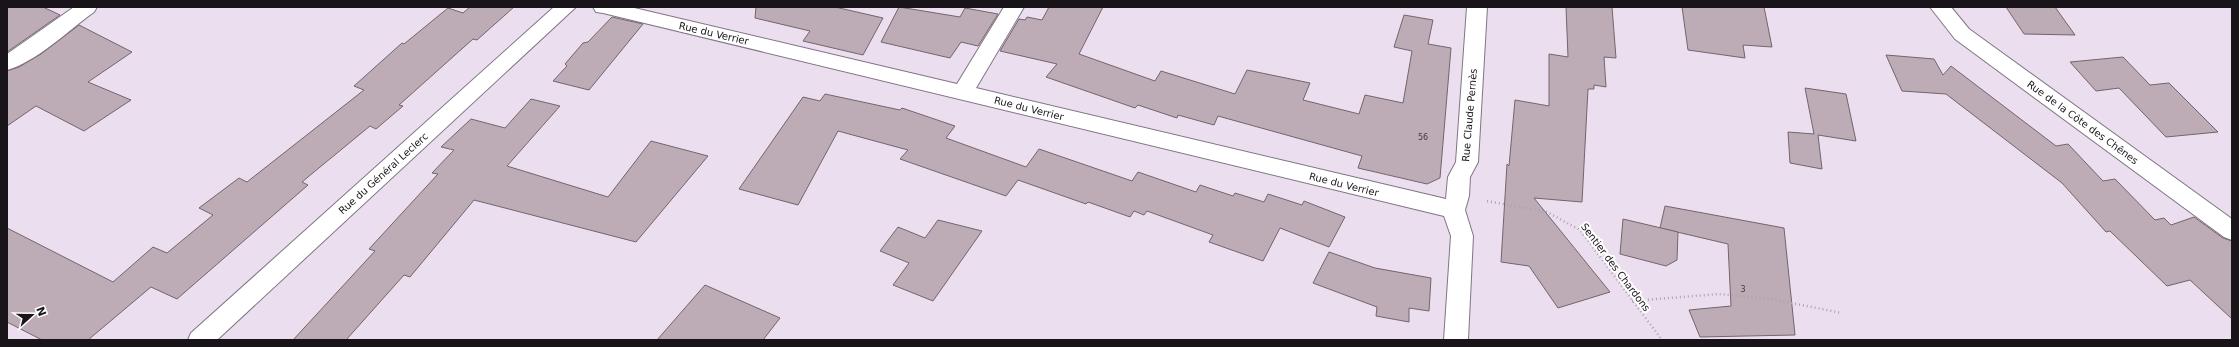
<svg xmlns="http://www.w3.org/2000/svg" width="2239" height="347" viewBox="0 0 2239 347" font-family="'DejaVu Sans',sans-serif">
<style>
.building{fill:#bdacb6;stroke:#73646d}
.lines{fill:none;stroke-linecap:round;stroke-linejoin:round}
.street-casing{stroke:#7f7583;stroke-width:2}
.secondary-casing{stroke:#7f7583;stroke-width:2}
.path{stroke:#aba1ae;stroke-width:2.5;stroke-dasharray:1 3;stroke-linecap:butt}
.street{fill:#fff;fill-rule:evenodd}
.secondary{fill:#fff;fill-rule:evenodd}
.labels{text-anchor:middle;stroke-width:4;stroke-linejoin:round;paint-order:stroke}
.number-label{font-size:8px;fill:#413a41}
.street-label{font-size:10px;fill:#18141a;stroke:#fff}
</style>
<rect width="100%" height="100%" fill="#ebdfef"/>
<g class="building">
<path d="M7,7H43L60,15L7,52Z"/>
<path d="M470,7H514L477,40L473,39L399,105L403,106L376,129L370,126L314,172L302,182L308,185L177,299L151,287L88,340H42L7,322V228L113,282L153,247L167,253L213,215L199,208L239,178L247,182L364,90L354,86L402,43L404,44L448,8L463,13Z"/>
<path d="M756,7H835L883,18L863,55L803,41L810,31L755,18Z"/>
<path d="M899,7L960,17L965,8L998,14L978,46L961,42L950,58L881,42Z"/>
<path d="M1049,7H1103L1079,54L1155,81L1161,71L1235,94L1247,70L1310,83L1303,100L1359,114L1365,95L1403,103L1412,51L1394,47L1404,15L1433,20L1428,44L1451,48L1440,178L1427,184L1358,168L1362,156L1218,116L1214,125L1178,115L1177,118L1138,105L1135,108L1046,77L1057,64L1000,51L1019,19L1025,20L1027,17L1042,20Z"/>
<path d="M1566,7H1612L1616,58L1604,57L1606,87L1594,85V89H1588L1582,202L1534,198L1610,292L1558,308L1529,266L1501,262L1507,164L1509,166L1515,100L1549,106V54L1568,57Z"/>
<path d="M1682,7H1764L1772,47L1743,45L1745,58L1688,50Z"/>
<path d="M2006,7H2055L2075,35L2024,34Z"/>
<path d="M612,17L643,24L589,90L553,81L567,66L565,64L583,43L588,42Z"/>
<path d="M79,25L132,52L88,82L131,100L84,131L36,106L7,126V71L19,67L41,54Z"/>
<path d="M1886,55L1934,59L1943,75L1951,66L2056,146L2068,144L2103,181L2115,179L2155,220L2164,218L2171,225L2194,217L2223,238L2232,241V319L2190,280L2167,286L2110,231L2106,232L2062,183L1946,94L1902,91Z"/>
<path d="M2123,57L2150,85L2169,83L2218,132L2166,137L2119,88L2096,91L2070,62Z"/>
<path d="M1805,88L1846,94L1856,141L1818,135L1822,169L1790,163L1788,132L1814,134Z"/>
<path d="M825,94L900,110L902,108L955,126L946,138L1026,167L1039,149L1132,181L1138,172L1196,192L1200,185L1233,196L1235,193L1264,202L1268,194L1302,205L1304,201L1345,217L1329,247L1280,228L1263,261L1209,242L1213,235L1147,211L1144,215L1134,211L1130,217L1088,202L1086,204L1018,180L1006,196L900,159L908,150L838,131L798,205L739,189L803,97L820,101Z"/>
<path d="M531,99L560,106L507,166L608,197L651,141L708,156L636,242L474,200L410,277L404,275L346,340H293L375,251L369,249L438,174L432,173L454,150L441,147L471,119L505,128Z"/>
<path d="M1665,206L1784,228L1795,335L1700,337L1689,310L1731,306L1728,244L1660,228Z"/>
<path d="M1623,219L1678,232L1677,260L1666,266L1620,254Z"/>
<path d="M938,220L982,231L933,301L893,285L909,263L880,251L898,227L925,238Z"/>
<path d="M1329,252L1375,268L1431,278L1429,311L1409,308V322L1376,316L1377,307L1313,283Z"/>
<path d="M705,285L780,318L763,340H657Z"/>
</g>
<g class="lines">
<g class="street-casing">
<g id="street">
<path d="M74,7H97L94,12C69,30 36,62 7,70V54Z"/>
<path d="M593,7H630L957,84L1004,7H1024L976,88L1446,199L1448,177L1456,162L1467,7H1487L1478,162L1470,177L1469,196L1465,210L1473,236L1468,340H1444L1451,236L1444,216L603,13L596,12Z"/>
<path d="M1930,7H1951L1969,29L2232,219V240L2224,237L1955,39Z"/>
</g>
</g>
<g class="secondary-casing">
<path id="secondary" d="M554,7H576L217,340H188L191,333Z"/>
</g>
<g class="path">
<path d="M1487,201L1547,212L1580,230L1662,340"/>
<path d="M1632,301L1719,294L1771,299L1842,313"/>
</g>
<use href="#street" class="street"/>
<use href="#secondary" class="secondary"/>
</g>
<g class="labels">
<g class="number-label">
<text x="1423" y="140">56</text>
<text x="1743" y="292">3</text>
</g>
<g class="street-label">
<text transform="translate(714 33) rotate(13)" y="4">Rue du Verrier</text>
<text transform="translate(1029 108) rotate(14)" y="4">Rue du Verrier</text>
<text transform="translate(1469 115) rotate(-85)" y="4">Rue Claude Pernès</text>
<text transform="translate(2083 122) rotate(36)" y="4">Rue de la Côte des Chênes</text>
<text transform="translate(383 173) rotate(-42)" y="4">Rue du Général Leclerc</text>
<text transform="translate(1344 184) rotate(14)" y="4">Rue du Verrier</text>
<text transform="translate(1616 267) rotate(53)" y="4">Sentier des Chardons</text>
</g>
</g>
<rect width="2239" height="347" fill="none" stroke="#18141a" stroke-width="16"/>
<g transform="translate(32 315) rotate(69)" stroke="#ffffff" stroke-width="3" paint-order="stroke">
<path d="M0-3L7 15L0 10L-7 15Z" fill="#18141a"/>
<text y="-6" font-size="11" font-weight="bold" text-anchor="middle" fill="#18141a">N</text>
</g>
</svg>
